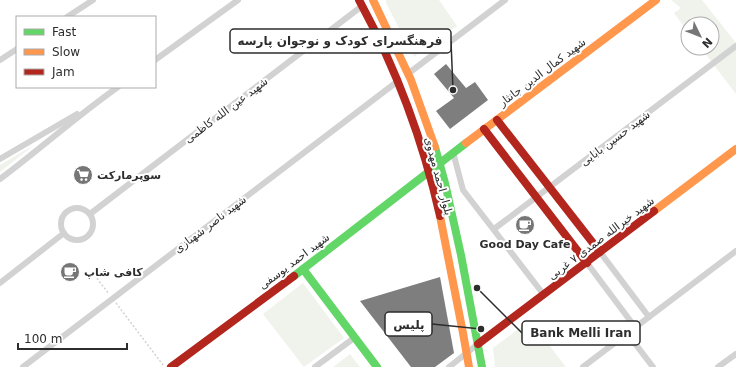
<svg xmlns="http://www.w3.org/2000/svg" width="736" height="367" viewBox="0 0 736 367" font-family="'DejaVu Sans','Noto Naskh Arabic',sans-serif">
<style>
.green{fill:#f0f3ec}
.building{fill:#7e7e7e}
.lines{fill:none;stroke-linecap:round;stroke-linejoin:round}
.path{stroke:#d2d2d2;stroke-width:1.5;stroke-dasharray:2 2;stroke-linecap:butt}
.street{stroke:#d2d2d2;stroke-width:6}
.fast{stroke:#63d668;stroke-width:8}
.slow{stroke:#ff974d;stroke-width:8}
.jam{stroke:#b3261e;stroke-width:8}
.labels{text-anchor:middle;stroke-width:4;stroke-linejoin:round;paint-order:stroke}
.street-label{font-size:11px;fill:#2d2d2d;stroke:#fff}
.poi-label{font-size:11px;font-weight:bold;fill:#2d2d2d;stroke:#fff;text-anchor:start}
.leader{fill:none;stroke:#2d2d2d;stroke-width:1.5}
.callout-dot{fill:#2d2d2d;stroke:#fff;stroke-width:1.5}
.callout{fill:#fff;stroke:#2d2d2d;stroke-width:1.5}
.callout-label{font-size:12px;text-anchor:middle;font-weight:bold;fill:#2d2d2d}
</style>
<rect width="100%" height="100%" fill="#fff"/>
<g class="green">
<path d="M386,0H439L457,26L414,57L386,3Z"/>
<path d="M671,0H702L736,43V94L701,48H712V24H688V32L674,13L681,8Z"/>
<path d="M34,145L0,172V165Z"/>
<path d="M303,283L344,338L304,367L263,314Z"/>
<path d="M530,320L566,367H495L493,348Z"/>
<path d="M350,354L360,367H333Z"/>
</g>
<g class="building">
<path d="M446,64L466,88L475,82L488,100L450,129L436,111L454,98L434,74Z"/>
<path d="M440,277L454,353L435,367H411L360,301Z"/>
</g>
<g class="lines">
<g class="path">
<path d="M92,272L109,294"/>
<path d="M116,303L163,365"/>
</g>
<g class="street">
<path d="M67,17L93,0"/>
<path d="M0,60L17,49"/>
<path d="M155,60L238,0"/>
<path d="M409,73L505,0"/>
<path d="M453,152L463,190L544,295"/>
<path d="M0,159L77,114"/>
<path d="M0,179C40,149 77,116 118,87"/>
<circle cx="77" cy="224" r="16"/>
<path d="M90,214L362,6"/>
<path d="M494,229L736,46"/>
<path d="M600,252L649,317"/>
<path d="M587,263L635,327"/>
<path d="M0,283L64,233"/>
<path d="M627,333L653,367"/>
<path d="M23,367L398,81"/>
<path d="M315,367L354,338"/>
<path d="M449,367L478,344"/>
<path d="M583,367L736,251"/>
<path d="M718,367L736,354"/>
</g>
<g class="fast">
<path d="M435,147L445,183L461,255L482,367"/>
<path d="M303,269L377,367"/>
<path d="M294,276L466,143"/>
</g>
<g class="slow">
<path d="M373,0L411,80L435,147"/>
<path d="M466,143L656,0"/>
<path d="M654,211L736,149"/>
<path d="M440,216L463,333L469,367"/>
</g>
<g class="jam">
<path d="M359,0C396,68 423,140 440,216"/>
<path d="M497,120L600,252"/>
<path d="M484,129L587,263"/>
<path d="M478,344L654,211"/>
<path d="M171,367L294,276"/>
</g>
</g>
<defs>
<g id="supermarket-disc" transform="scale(1)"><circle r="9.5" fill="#767676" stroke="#fff"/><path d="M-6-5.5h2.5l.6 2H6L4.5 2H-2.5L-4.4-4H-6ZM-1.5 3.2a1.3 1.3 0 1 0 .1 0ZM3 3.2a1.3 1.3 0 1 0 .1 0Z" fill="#fff"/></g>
<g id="cafe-disc" transform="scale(1)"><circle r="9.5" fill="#767676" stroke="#fff"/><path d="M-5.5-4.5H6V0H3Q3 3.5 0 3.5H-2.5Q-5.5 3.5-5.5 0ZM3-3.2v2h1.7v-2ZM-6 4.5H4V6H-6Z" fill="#fff"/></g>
</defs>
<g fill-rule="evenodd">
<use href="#supermarket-disc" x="83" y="175"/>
<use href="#cafe-disc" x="525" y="225"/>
<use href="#cafe-disc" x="70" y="272"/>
</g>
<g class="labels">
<g class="street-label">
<text transform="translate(542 72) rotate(-37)" y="4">شهید کمال الدین جانثار</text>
<text transform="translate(226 110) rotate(-37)" y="4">شهید عین الله کاظمی</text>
<text transform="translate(615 138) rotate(-37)" y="4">شهید حسین بابایی</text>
<text transform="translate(439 176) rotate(75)" y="4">بلوار احمد مهدوی</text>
<text transform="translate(210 224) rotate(-37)" y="4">شهید ناصر شهبازی</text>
<text transform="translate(601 238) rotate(-37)" y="4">شهید خیرالله صمدی ۷ غربی</text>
<text transform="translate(294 261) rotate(-37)" y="4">شهید احمد یوسفی</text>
</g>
<g class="poi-label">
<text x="97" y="179">سوپرمارکت</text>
<text x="525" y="248" text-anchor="middle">Good Day Cafe</text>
<text x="84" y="276">کافی شاپ</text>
</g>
</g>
<path class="leader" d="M453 90L451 41M481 329L432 324M477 288L522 333"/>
<g class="callout-dot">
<circle cx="453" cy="90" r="4"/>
<circle cx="481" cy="329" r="4"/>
<circle cx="477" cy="288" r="4"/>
</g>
<g class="callout">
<rect x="230" y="29" width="221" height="24" rx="4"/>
<rect x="385" y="312" width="47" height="24" rx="4"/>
<rect x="522" y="321" width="118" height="24" rx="4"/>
</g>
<g class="callout-label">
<text x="340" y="45">فرهنگسرای کودک و نوجوان پارسه</text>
<text x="409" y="329">پلیس</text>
<text x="581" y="337">Bank Melli Iran</text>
</g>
<rect x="16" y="16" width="140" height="72" fill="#ffffff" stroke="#ababab"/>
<rect x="24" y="29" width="20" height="6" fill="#63d668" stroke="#ababab"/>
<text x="52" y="36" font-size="12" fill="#2d2d2d">Fast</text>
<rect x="24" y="49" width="20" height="6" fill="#ff974d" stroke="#ababab"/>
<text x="52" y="56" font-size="12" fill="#2d2d2d">Slow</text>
<rect x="24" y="69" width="20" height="6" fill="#b3261e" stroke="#ababab"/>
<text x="52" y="76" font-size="12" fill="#2d2d2d">Jam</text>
<g transform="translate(700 36) rotate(133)"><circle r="19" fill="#ffffff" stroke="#ababab"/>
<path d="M0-3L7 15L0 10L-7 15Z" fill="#767676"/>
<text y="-6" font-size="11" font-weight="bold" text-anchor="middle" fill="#2d2d2d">N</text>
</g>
<path d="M18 343v6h109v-6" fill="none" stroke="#2d2d2d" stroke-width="2"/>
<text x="24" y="343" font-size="12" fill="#2d2d2d" stroke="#ffffff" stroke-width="3" paint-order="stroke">100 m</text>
</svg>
